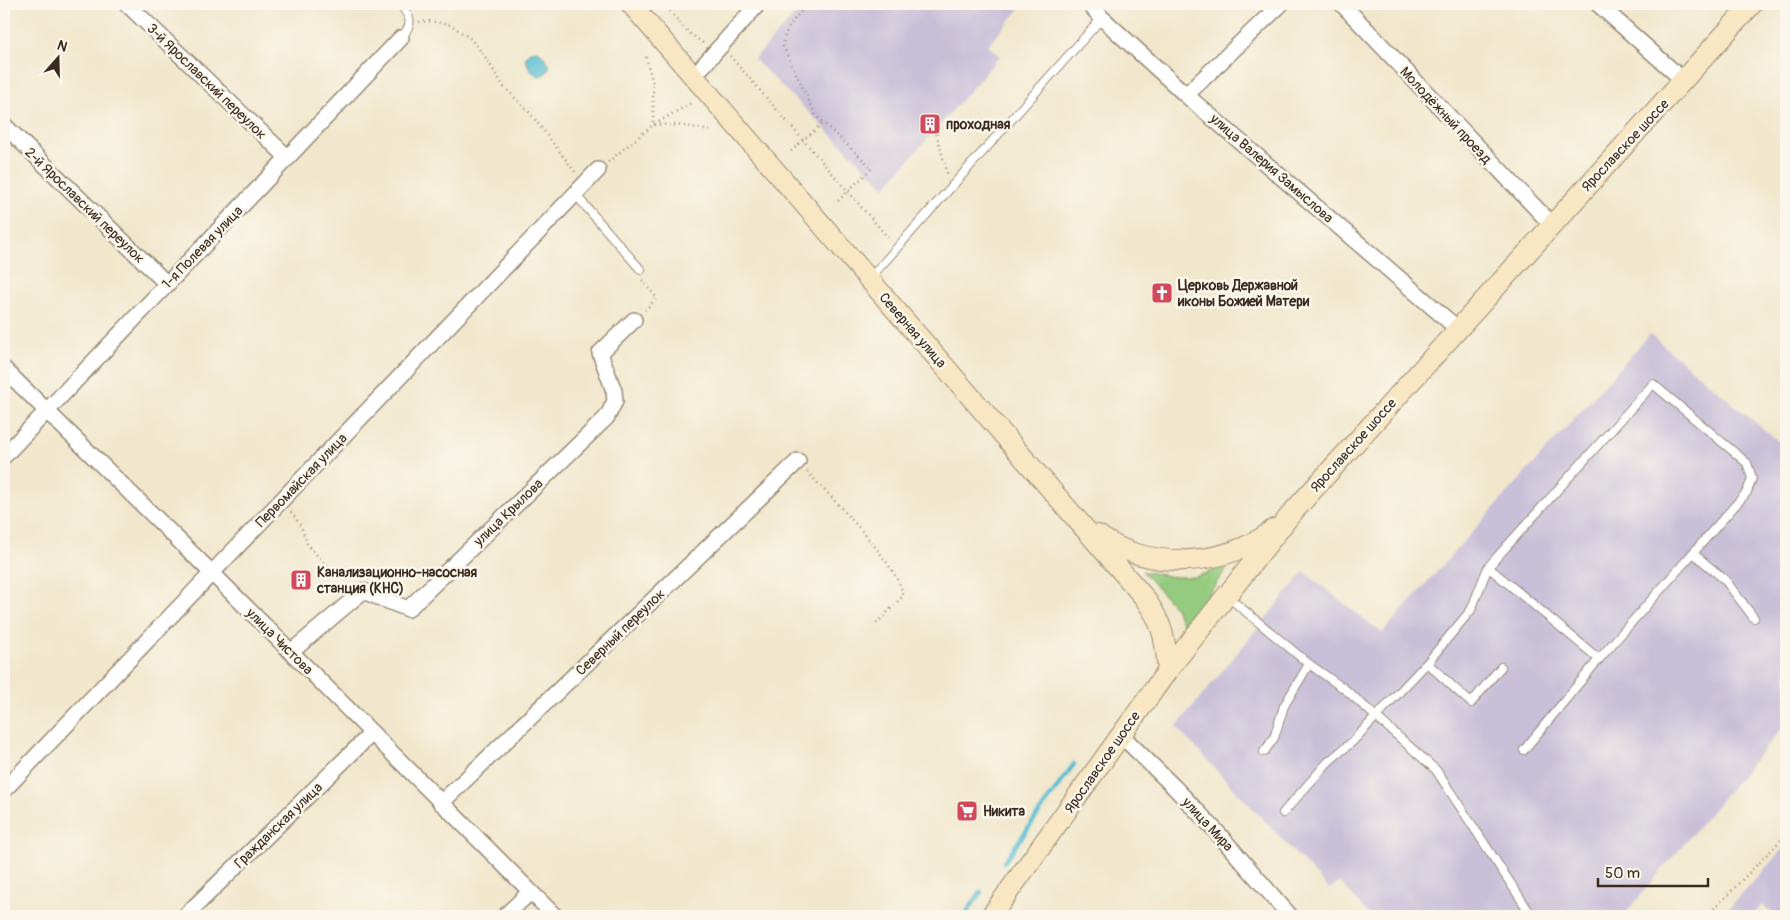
<svg xmlns="http://www.w3.org/2000/svg" width="1790" height="920" viewBox="0 0 1790 920" font-family="Pangolin,sans-serif">
<style>
.industrial{fill:#c8bfd8}
.green{fill:#94cb7e;stroke:#687a4e}
.water{fill:#55bdd2;stroke:#487478}
.lines{fill:none;stroke-linecap:round;stroke-linejoin:round}
.stream{stroke:#55bdd2;stroke-width:4.5}
.lane-casing{stroke:#968875;stroke-width:10}
.street-casing{stroke:#968875;stroke-width:18}
.secondary-casing{stroke:#968875;stroke-width:22}
.path{stroke:#968875;stroke-width:2.5;stroke-dasharray:1 4;stroke-linecap:butt}
.lane{stroke:#fff;stroke-width:8}
.street{stroke:#fff;stroke-width:15}
.secondary{stroke:#f9e7c3;stroke-width:20}
.labels{text-anchor:middle;stroke-width:5;stroke-linejoin:round;paint-order:stroke}
.street-label{font-size:14px;fill:#3b2a1e;stroke:#fbf7ec}
.poi-label{font-size:14px;font-weight:bold;fill:#3b2a1e;stroke:#fbf7ec;text-anchor:start}
</style>
<rect width="100%" height="100%" fill="#fbf7ec"/>
<filter id="ink" filterUnits="userSpaceOnUse"><feTurbulence type="fractalNoise" baseFrequency=".02" numOctaves="2"/><feDisplacementMap in="SourceGraphic" scale="10" xChannelSelector="R" yChannelSelector="G"/><feConvolveMatrix kernelMatrix="1 2 1 2 8 2 1 2 1" color-interpolation-filters="sRGB"/></filter>
<filter id="wash" filterUnits="userSpaceOnUse"><feTurbulence type="fractalNoise" baseFrequency=".0096" numOctaves="4" result="noise"/><feDisplacementMap in="SourceGraphic" scale="20" xChannelSelector="R" yChannelSelector="G"/><feGaussianBlur stdDeviation="1.12" result="paint"/><feColorMatrix in="noise" values="0 0 0 0 0 0 0 0 0 0 0 0 0 0 0 0 0 1.4 0 .05"/><feComposite in="paint" operator="in"/></filter>
<g filter="url(#wash)">
<rect width="100%" height="100%" fill="#f1e7cc"/>
<g class="industrial">
<path d="M805,4H1024L988,45L1000,56L885,187L754,59Z"/>
<path d="M1650,334L1786,448V723L1623,916H1370L1340,882L1329,889L1176,727L1304,572L1382,633Z"/>
<path d="M1786,846V916H1776L1762,905L1752,916H1721Z"/>
</g>
<path class="green" d="M1229,565L1185,628L1174,606L1142,571L1174,577H1195Z"/>
<path class="water" d="M537,50L544,56L550,65L546,73L539,76L531,71L525,59L530,52Z"/>
<g class="lines">
<g class="stream">
<path d="M1004,862L1074,764"/>
<path d="M964,916L981,892"/>
</g>
</g>
</g>
<g filter="url(#ink)">
<g class="lines">
<g class="lane-casing">
<g id="lane">
<path d="M400,4C411,18 414,23 401,38"/>
<path d="M575,194L641,270"/>
<path d="M870,278L1102,18"/>
<path d="M1693,553L1725,580L1754,618"/>
<path d="M1228,597L1309,664L1346,690L1436,770L1532,916"/>
<path d="M1427,663L1471,703L1501,667"/>
<path d="M1524,750L1599,659"/>
<path d="M1264,752L1274,738L1284,706L1309,664"/>
<path d="M1283,813L1328,762L1352,742L1427,663L1471,610L1488,567L1653,384L1747,463L1752,478L1747,492L1599,659L1488,567"/>
</g>
</g>
<g class="street-casing">
<g id="street">
<path d="M127,4L288,158"/>
<path d="M1089,4L1102,18L1186,95L1458,329"/>
<path d="M1342,4L1552,225"/>
<path d="M1598,4L1684,81"/>
<path d="M693,77L758,4"/>
<path d="M1186,95L1281,4"/>
<path d="M4,125L167,284"/>
<path d="M4,369L212,573L555,916"/>
<path d="M4,456L401,38"/>
<path d="M291,652L363,591L408,609L607,417L615,401L614,391L600,353L634,320"/>
<path d="M1122,736L1174,787L1216,831L1290,916"/>
<path d="M4,790L598,170"/>
<path d="M441,803L798,461"/>
<path d="M185,916L372,733"/>
<path d="M505,916L530,892"/>
</g>
</g>
<g class="secondary-casing">
<g id="secondary">
<path d="M631,4L1143,596C1163,623 1165,637 1168,670"/>
<path d="M1098,535C1147,571 1226,568 1274,529"/>
<path d="M991,916L1168,670L1292,513L1752,4"/>
</g>
</g>
<g class="path">
<path d="M663,4L689,33L703,43"/>
<path d="M808,4C796,17 784,28 783,46L816,116L872,168L836,203"/>
<path d="M419,22L429,21L451,25L471,39L484,55L504,87L530,113L576,173"/>
<path d="M730,56L891,241"/>
<path d="M646,57L653,84V125C673,124 691,126 710,131"/>
<path d="M935,129L948,176"/>
<path d="M791,151L823,123"/>
<path d="M608,162L653,125L693,102"/>
<path d="M642,280L657,298L645,310"/>
<path d="M807,472C825,490 908,575 902,597L875,625"/>
<path d="M291,512L301,526L307,544L324,563L351,582"/>
<path d="M1707,916L1786,835"/>
</g>
<use href="#lane" class="lane"/>
<use href="#street" class="street"/>
<use href="#secondary" class="secondary"/>
</g>
</g>
<defs>
<g id="building-square" transform="scale(1.125)"><rect x="-9" y="-9" width="18" height="18" rx="4" fill="#d1495b" stroke="#fbf7ec"/><path d="M-4-6H4V6H1V3H-1V6H-4ZM-2.5-4.3h1.7v1.8h-1.7ZM.8-4.3h1.7v1.8H.8ZM-2.5-1h1.7V.8h-1.7ZM.8-1h1.7V.8H.8Z" fill="#fff"/></g>
<g id="church-square" transform="scale(1.125)"><rect x="-9" y="-9" width="18" height="18" rx="4" fill="#d1495b" stroke="#fbf7ec"/><path d="M-1.2-6h2.4v3.5h3.3v2.4h-3.3V6h-2.4V-.1h-3.3v-2.4h3.3Z" fill="#fff"/></g>
<g id="supermarket-square" transform="scale(1.125)"><rect x="-9" y="-9" width="18" height="18" rx="4" fill="#d1495b" stroke="#fbf7ec"/><path d="M-6-5.5h2.5l.6 2H6L4.5 2H-2.5L-4.4-4H-6ZM-1.5 3.2a1.3 1.3 0 1 0 .1 0ZM3 3.2a1.3 1.3 0 1 0 .1 0Z" fill="#fff"/></g>
</defs>
<g fill-rule="evenodd">
<use href="#building-square" x="930" y="124"/>
<use href="#church-square" x="1162" y="293"/>
<use href="#building-square" x="301" y="580"/>
<use href="#supermarket-square" x="967" y="811"/>
</g>
<g class="labels">
<g class="street-label">
<text transform="translate(207 81) rotate(44)" y="5">3-й Ярославский переулок</text>
<text transform="translate(1446 115) rotate(47)" y="5">Молодёжный проезд</text>
<text transform="translate(1625 145) rotate(-47)" y="5">Ярославское шоссе</text>
<text transform="translate(1272 168) rotate(41)" y="5">улица Валерия Замыслова</text>
<text transform="translate(85 205) rotate(44)" y="5">2-й Ярославский переулок</text>
<text transform="translate(202 247) rotate(-46)" y="5">1-я Полевая улица</text>
<text transform="translate(913 330) rotate(49)" y="5">Северная улица</text>
<text transform="translate(1353 445) rotate(-48)" y="5">Ярославское шоссе</text>
<text transform="translate(301 480) rotate(-46)" y="5">Первомайская улица</text>
<text transform="translate(508 512) rotate(-44)" y="5">улица Крылова</text>
<text transform="translate(620 632) rotate(-44)" y="5">Северный переулок</text>
<text transform="translate(280 641) rotate(45)" y="5">улица Чистова</text>
<text transform="translate(1102 762) rotate(-55)" y="5">Ярославское шоссе</text>
<text transform="translate(1208 824) rotate(47)" y="5">улица Мира</text>
<text transform="translate(278 825) rotate(-44)" y="5">Гражданская улица</text>
</g>
<g class="poi-label">
<text x="946" y="129">проходная</text>
<text x="1178" y="290">Церковь Державной<tspan x="1178" dy="16">иконы Божией Матери</tspan></text>
<text x="317" y="577">Канализационно-насосная<tspan x="317" dy="16">станция (КНС)</tspan></text>
<text x="983" y="816">Никита</text>
</g>
</g>
<rect width="1790" height="920" fill="none" stroke="#fbf7ec" stroke-width="20"/>
<g transform="translate(58 58) rotate(20)" stroke="#fbf7ec" stroke-width="4" paint-order="stroke">
<path d="M0-4L9 19L0 12L-9 19Z" fill="#3b2a1e"/>
<text y="-8" font-size="14" font-weight="bold" text-anchor="middle" fill="#3b2a1e">N</text>
</g>
<path d="M1598 878v8h110v-8" fill="none" stroke="#3b2a1e" stroke-width="2.5"/>
<text x="1605" y="878" font-size="15" fill="#3b2a1e" stroke="#fbf7ec" stroke-width="4" paint-order="stroke">50 m</text>
</svg>
